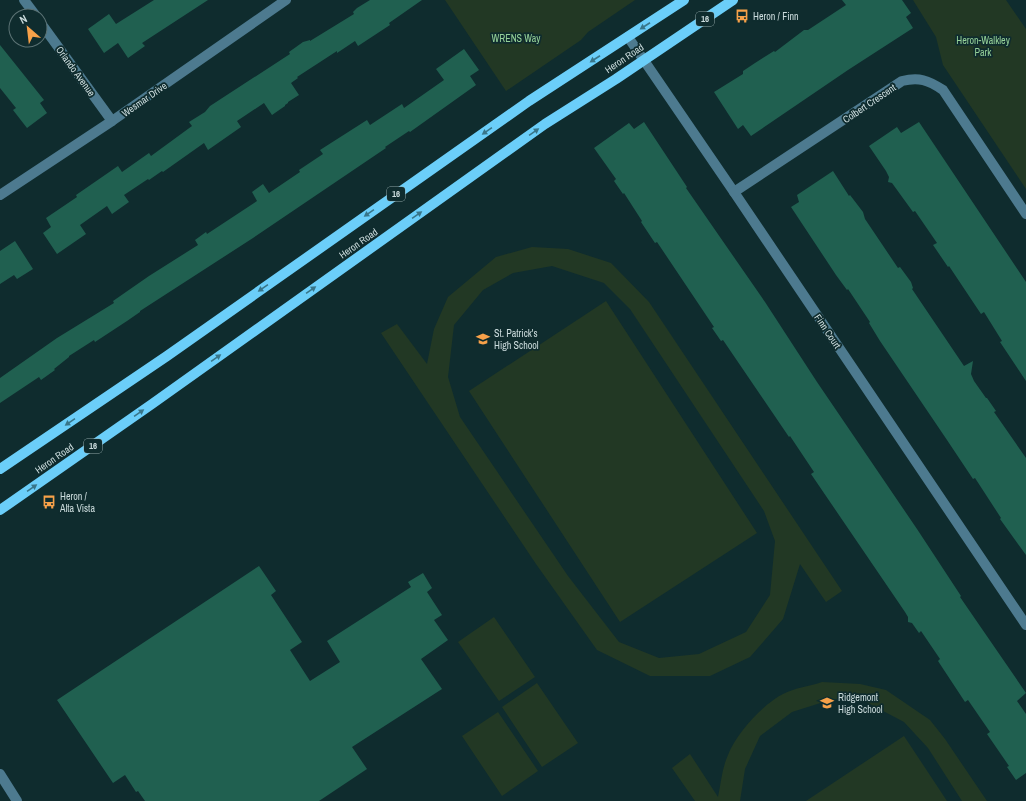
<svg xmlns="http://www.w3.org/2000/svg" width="1026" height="801" viewBox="0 0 1026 801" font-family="'Archivo Narrow',sans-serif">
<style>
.green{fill:#223824;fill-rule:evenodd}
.building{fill:#206050}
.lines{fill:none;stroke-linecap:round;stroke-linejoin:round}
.minor{stroke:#4d7a8f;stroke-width:10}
.major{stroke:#6bcef9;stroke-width:10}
.oneway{fill:#387589}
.labels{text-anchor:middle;stroke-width:3.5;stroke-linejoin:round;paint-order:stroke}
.shield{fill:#0f2c2e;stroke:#93a7a8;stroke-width:1}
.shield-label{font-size:9px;font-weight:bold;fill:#ccdcdd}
.poi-label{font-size:10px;fill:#ccdcdd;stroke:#0f2c2e;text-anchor:start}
.park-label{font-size:10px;fill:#95d098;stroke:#0f2c2e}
.street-label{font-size:10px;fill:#ccdcdd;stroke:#0f2c2e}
</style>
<rect width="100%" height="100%" fill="#0f2c2e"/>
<g class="green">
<path d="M445,0H635L588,32L581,40L506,91Z"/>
<path d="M913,0H1006L1026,29V189L943,65L936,37Z"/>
<path d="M532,247L568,249L611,263L649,302L842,591L826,602L800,564L783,619L750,657L710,676H650L597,650L536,564L381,333L397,324L427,364L434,329L448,297L496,257ZM552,266L604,283L630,309L764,511L775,541L770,595L746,632L699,654L659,658L619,642L568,576L460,417L448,377L454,325L483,290L513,273Z"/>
<path d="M606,301L757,533L620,622L469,391Z"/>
<path d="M494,617L535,677L499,701L458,642Z"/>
<path d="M822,682L860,684L886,690L930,720L945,739L987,801H962L928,748L904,722L866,702L833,699L792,712L760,736L745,769L740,801H695L672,768L690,754L718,797C721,783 722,768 728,755C736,734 763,704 783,694C794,688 811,686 822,682Z"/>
<path d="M537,683L578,743L542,767L502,707Z"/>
<path d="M498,712L538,771L502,796L462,736Z"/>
<path d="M904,736L947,801H806Z"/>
</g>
<g class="building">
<path d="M154,0H208L142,43L145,46L128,58L118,43L104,53L88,29L109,14L116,24Z"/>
<path d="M370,0H422L389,23L390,25L358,46L355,41L337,53V51L297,77L298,78L291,83L299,95L288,102V103L285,105V106L272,115L264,103L237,121L241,127L208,150L204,143L163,172L162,171L149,180L148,179L124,195L129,202L112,214L107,206L80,225L86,234L57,254L43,233L51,227L46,218L77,197L76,195L118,166L122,172L149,153L151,156L192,126L189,122L205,112L210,106L290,54L289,52L303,42L310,40V41L354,14L353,12L357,8Z"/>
<path d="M842,0H902L911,13L906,17L913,28L848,70L751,136L743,125L738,129L714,92L743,74V71L755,63L774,51L775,52L804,30H808L846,5Z"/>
<path d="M0,45L44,100L40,103L47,113L27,128L13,110L16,108L0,88Z"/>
<path d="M464,49L479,70L470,76L476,85L410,132L409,131L385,147L386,148L253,238L140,311V312L127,321L95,342L94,340L69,356V357L54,369L55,370L41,380L39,377L0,403V378L57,338L114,303L113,301L149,276L198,245L195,240L206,232L207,234L257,201L252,192L263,184L269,193L300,172L299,170L323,154L320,150L367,120L370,125L402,104L404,108L444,80L436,69Z"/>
<path d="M644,122L687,187L686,188L765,302L817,382L917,529L961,596L960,597L1026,693L1017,701L1026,714V773L1016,780L1007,767L1009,766L987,734L990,732L968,700L965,702L938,661L940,659L921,631L919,633L912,623L908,622V617L905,612L811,474L814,472L790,436L789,437L723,340L721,341L712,328L714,327L657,242L655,243L641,222L642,221L624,193L623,194L614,181L616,179L594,148L629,123L634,129Z"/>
<path d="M919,122L1026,282V381L1000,342L1002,341L984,312L981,314L949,266L948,267L933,245L937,243L915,211L913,212L892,183L888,182L889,177L886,171L869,146L897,127L901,133Z"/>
<path d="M833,171L849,196L850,195L863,212L865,219L898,268L900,267L911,282L913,288L912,289L964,366L973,361L971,374L974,381L986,398H987L996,411L994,412L1026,458V555L1000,519L1001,518L975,478L973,479L947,440L880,341L869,323L870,322L848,289L847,290L836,275L791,207L799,202L797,195Z"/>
<path d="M15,241L33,269L17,279L14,275L0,284V251Z"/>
<path d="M259,566L276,591L271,595L302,642L290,650L310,681L340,662L327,641L411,587L408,582L423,573L432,588L427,592L442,615L434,620L448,640L421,659L442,689L352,747L367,769L319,801H145L138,791L136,792L125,775L113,783L57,700Z"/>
</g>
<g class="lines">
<g class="minor">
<path d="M24,0L36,16"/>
<path d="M40,22L112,121"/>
<path d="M628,37L734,192L1026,625"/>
<path d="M734,192L902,81C919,77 928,80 943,90L1026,214"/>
<path d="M0,195L112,121L286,0"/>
<path d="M0,774L17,801"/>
</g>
<g class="major">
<path d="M0,469L167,356L529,101L684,0"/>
<path d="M0,510L152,404L545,124L616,79L733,0"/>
</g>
</g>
<defs><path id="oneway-solid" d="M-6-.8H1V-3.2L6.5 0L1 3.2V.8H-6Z"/></defs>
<g class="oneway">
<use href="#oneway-solid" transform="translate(645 26) rotate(147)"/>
<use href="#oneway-solid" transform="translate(595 59) rotate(147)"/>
<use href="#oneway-solid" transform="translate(487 131) rotate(145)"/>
<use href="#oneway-solid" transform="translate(534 132) rotate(-35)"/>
<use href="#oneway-solid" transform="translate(369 213) rotate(145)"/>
<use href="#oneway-solid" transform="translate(417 215) rotate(-35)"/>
<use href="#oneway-solid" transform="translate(263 288) rotate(145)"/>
<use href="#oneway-solid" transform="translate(311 290) rotate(-35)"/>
<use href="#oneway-solid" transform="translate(216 358) rotate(-35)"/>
<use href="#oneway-solid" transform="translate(139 413) rotate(-35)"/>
<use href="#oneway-solid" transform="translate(70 422) rotate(146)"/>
<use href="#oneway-solid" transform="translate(32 488) rotate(-35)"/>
</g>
<defs>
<g id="bus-bare" transform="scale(1.08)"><path d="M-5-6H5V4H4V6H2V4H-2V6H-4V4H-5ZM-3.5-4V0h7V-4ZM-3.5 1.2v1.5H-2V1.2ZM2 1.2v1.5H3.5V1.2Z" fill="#f7a149" stroke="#0f2c2e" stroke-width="2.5" paint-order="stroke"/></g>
<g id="school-bare" transform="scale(1.08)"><path d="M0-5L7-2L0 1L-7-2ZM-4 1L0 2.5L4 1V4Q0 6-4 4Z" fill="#f7a149" stroke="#0f2c2e" stroke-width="2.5" paint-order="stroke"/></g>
</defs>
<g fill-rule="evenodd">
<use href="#bus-bare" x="742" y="16"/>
<use href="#school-bare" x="483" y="339"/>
<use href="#bus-bare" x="49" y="502"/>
<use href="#school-bare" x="827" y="703"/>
</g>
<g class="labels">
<g class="shield">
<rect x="696" y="12" width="18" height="14" rx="3"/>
<rect x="387" y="187" width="18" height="14" rx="3"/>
<rect x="84" y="439" width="18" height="14" rx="3"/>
</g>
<g class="shield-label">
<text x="705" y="22">16</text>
<text x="396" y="197">16</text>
<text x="93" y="449">16</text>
</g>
<g class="poi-label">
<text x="753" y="20">Heron / Finn</text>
<text x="494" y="337">St. Patrick's<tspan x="494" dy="12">High School</tspan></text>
<text x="60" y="500">Heron /<tspan x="60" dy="12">Alta Vista</tspan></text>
<text x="838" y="701">Ridgemont<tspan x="838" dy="12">High School</tspan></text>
</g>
<g class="park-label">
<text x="516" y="42">WRENS Way</text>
<text x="983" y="44">Heron-Walkley<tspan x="983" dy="12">Park</tspan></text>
</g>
<g class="street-label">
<text transform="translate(624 58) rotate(-34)" y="4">Heron Road</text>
<text transform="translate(76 71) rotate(54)" y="4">Orlando Avenue</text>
<text transform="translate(144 99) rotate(-35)" y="4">Wesmar Drive</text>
<text transform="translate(869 103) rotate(-34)" y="4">Colbert Crescent</text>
<text transform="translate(358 243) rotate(-35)" y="4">Heron Road</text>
<text transform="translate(828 331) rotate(56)" y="4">Finn Court</text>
<text transform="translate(54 458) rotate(-35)" y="4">Heron Road</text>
</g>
</g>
<g transform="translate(28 28) rotate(332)"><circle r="19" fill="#0f2c2e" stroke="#5b7274"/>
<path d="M0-3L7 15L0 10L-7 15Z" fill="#f7a149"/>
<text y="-6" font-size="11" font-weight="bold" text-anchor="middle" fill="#ccdcdd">N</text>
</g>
</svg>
